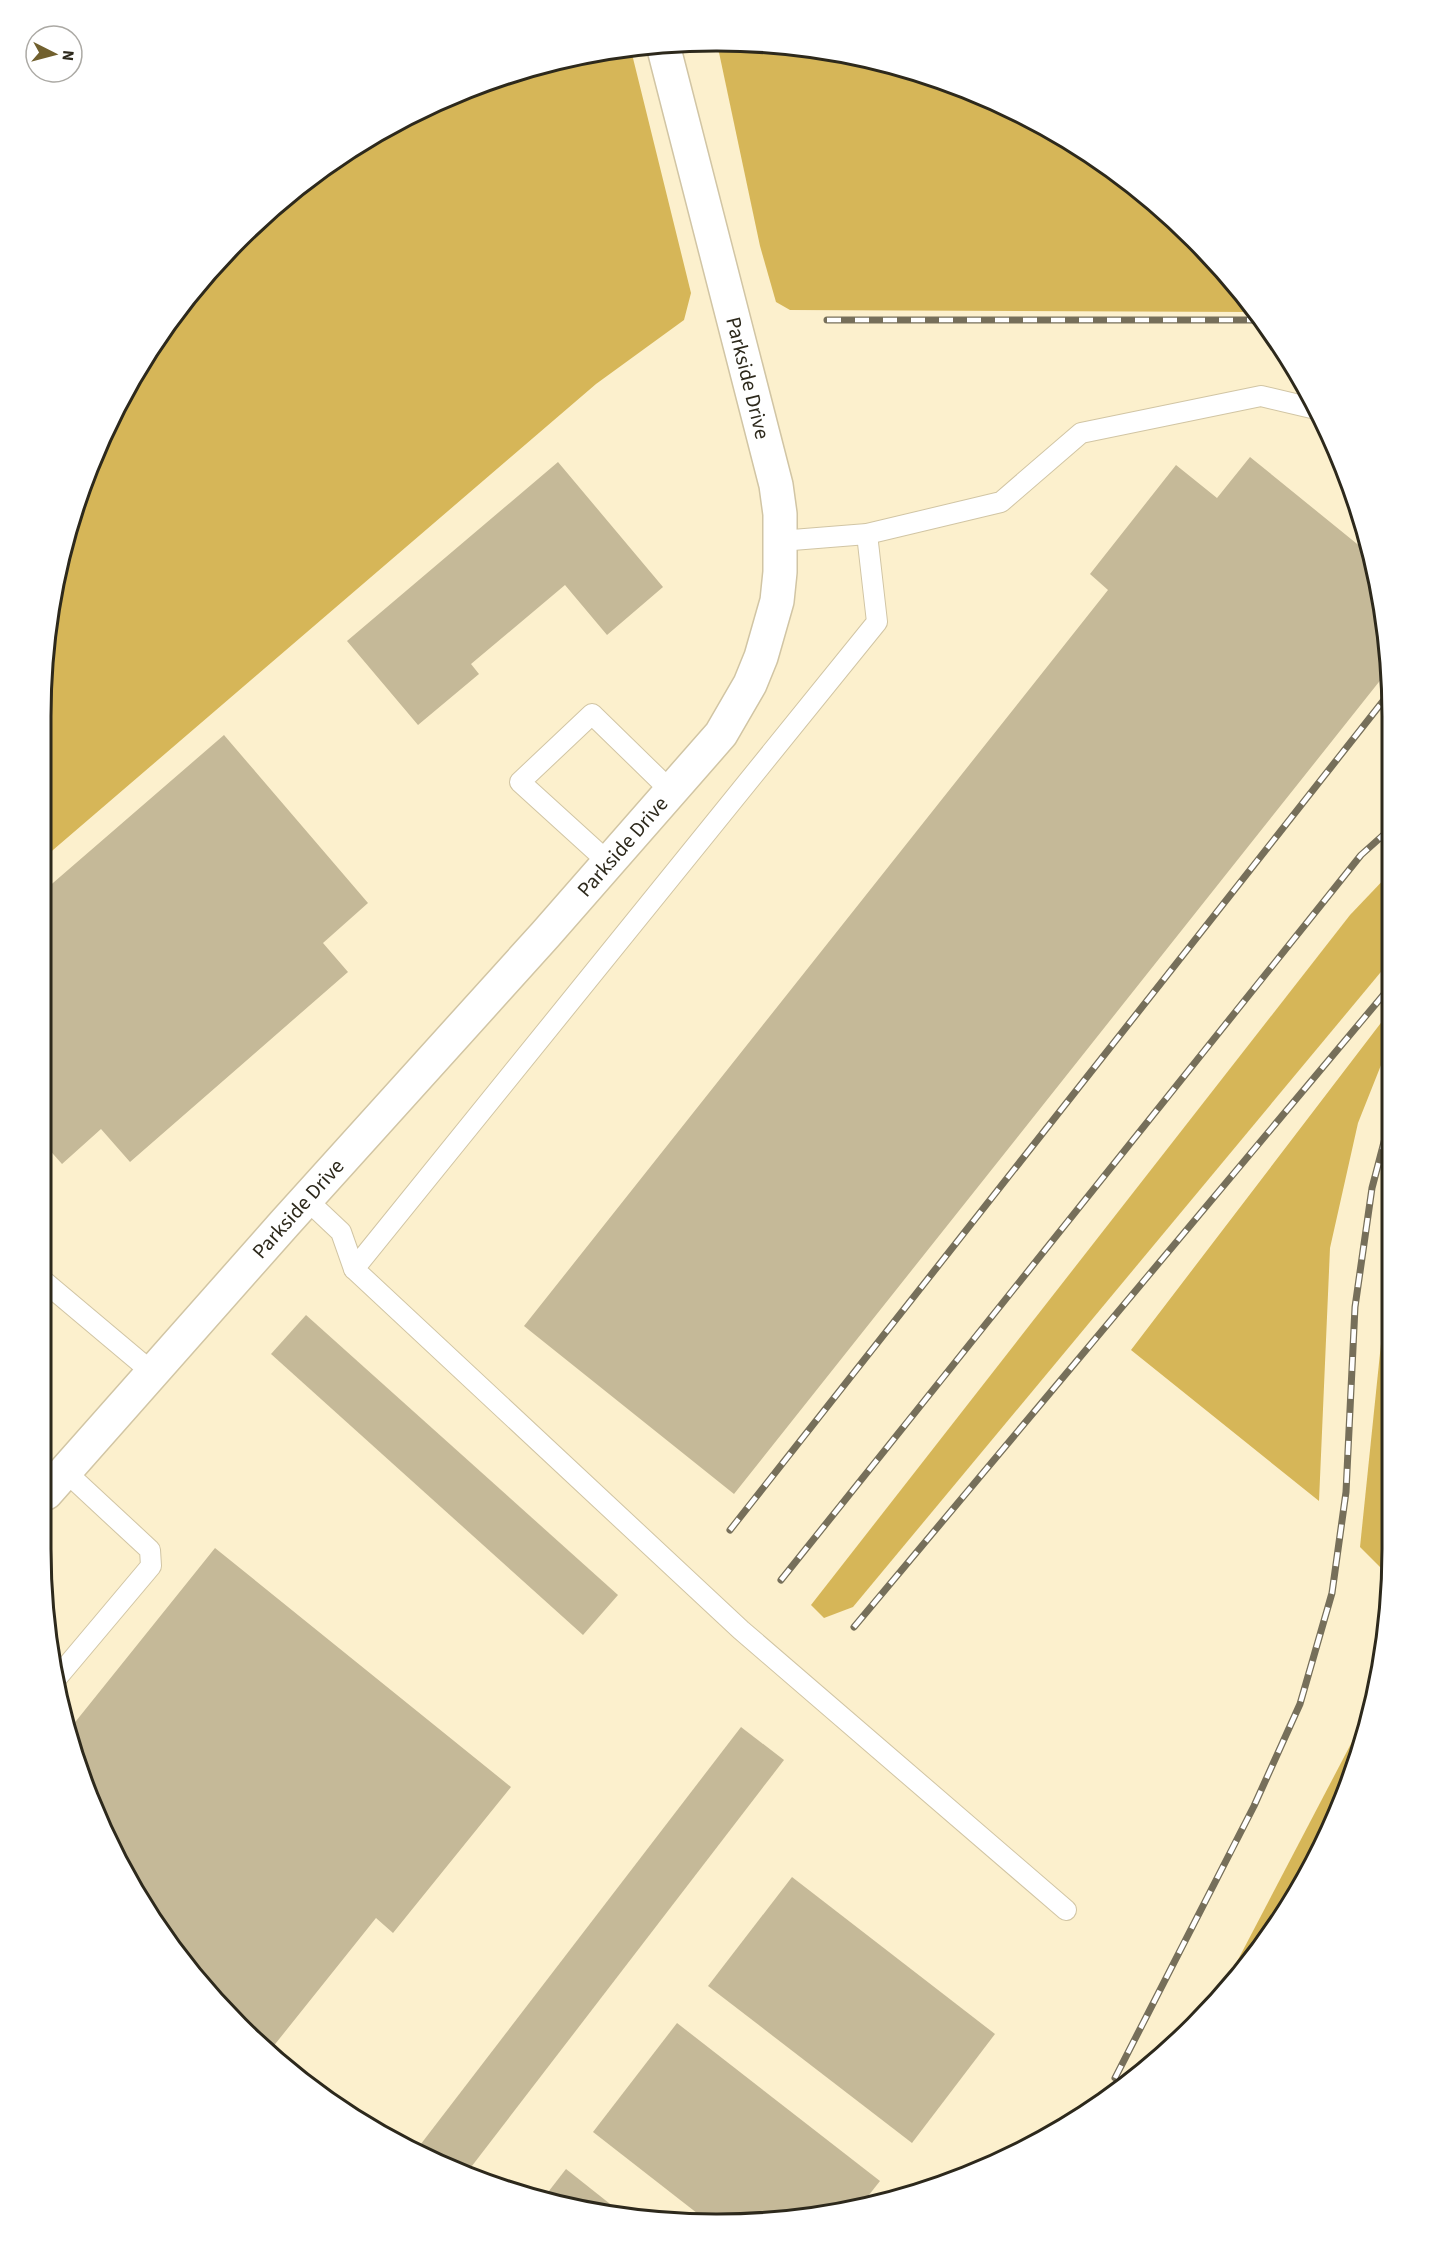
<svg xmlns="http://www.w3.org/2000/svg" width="1433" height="2265" viewBox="0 0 1433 2265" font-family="'Source Sans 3',sans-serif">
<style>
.forest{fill:#d6b658}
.building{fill:#c5b998}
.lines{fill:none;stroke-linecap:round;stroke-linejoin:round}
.service-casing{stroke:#d1c5a4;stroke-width:22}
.minor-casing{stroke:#d1c5a4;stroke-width:36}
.service{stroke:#fff;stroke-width:20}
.minor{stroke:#fff;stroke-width:33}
.rail-casing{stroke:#766f5a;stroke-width:7}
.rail{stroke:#fff;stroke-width:4.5;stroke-dasharray:14;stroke-linecap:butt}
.labels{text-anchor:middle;stroke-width:4.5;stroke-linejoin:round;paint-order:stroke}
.street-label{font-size:21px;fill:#2d291c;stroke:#fff}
.rim{fill:none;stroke:#2d291c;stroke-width:3}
</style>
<rect width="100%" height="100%" fill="#fcf0cd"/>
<g class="forest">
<path d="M761,42L892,64L1016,110L1128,180L1225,271L1254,312L790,310L776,302L760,246L717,43Z"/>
<path d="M630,46L691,293L684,320L596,384L46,856V629L92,458L180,305L271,208L379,131L500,76Z"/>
<path d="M1390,873V961L853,1607L824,1618L811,1605L1350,915Z"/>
<path d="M1390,1011L1389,1045L1358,1123L1330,1248L1319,1501L1131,1350Z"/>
<path d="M1388,1276L1387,1574L1360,1547Z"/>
<path d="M1365,1717L1341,1807L1253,1960L1219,1996Z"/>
</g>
<g class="building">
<path d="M1250,457L1367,552L1390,668L734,1494L524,1326L1108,590L1090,574L1176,465L1217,498Z"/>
<path d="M558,462L663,587L607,635L565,585L471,664L479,674L418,725L347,641Z"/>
<path d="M224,735L368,903L323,943L348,972L130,1162L101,1129L62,1164L46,1146V889Z"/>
<path d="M306,1315L618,1595L583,1635L271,1354Z"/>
<path d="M215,1548L511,1787L393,1933L376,1918L268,2053L238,2026L155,1924L76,1765L68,1731Z"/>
<path d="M741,1727L784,1760L465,2175L414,2153Z"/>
<path d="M792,1877L995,2034L912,2143L708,1986Z"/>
<path d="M677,2023L880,2181L861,2205L711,2224L593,2132Z"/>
<path d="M566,2169L624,2215L585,2212L542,2200Z"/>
</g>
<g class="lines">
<g class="service-casing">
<g id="service">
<path d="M867,534L877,622L354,1269L741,1630L1066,1910"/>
<path d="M780,541L867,534L1001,502L1081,433L1261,396L1316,409"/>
<path d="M608,862L520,782L592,714L671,791"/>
<path d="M306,1199L341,1232L354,1269"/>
<path d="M46,1283L153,1373"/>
<path d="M56,1679L151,1566L150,1550L66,1472"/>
</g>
</g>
<g class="minor-casing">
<g id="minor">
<path id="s1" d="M46,1493L284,1224L545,935L721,734L750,684L761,657L777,601L780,572V514L776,485L663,45"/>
</g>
</g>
<use href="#service" class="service"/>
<use href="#minor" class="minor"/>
<g class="rail-casing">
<g id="rail">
<path d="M827,320H1260"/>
<path d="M730,1530L1391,691"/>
<path d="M781,1580L1361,855L1390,829"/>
<path d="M854,1627L1390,987"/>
<path d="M1115,2078L1254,1806L1300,1704L1332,1593L1346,1492L1355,1307L1372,1188L1389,1123"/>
</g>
</g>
<use href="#rail" class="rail"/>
</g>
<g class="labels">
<g class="street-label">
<text transform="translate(748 378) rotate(76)" y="7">Parkside Drive</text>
<text dy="7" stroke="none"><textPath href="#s1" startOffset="866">Parkside Drive</textPath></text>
<text dy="7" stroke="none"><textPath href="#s1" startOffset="380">Parkside Drive</textPath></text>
</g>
</g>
<path d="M0 0H1433V2265H0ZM716 51H717A665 665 0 0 1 1382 716V1549A665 665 0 0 1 717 2214H716A665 665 0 0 1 51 1549V716A665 665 0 0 1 716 51Z" fill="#fff" fill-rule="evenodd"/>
<path class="rim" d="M716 51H717A665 665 0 0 1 1382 716V1549A665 665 0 0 1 717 2214H716A665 665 0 0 1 51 1549V716A665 665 0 0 1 716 51Z"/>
<g transform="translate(54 54) rotate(96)"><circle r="28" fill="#ffffff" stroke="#aba9a4" stroke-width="1.5"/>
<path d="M0-4.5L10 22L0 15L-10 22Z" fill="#71602e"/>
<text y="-9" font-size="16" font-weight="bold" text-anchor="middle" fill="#2d291c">N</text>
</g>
</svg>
